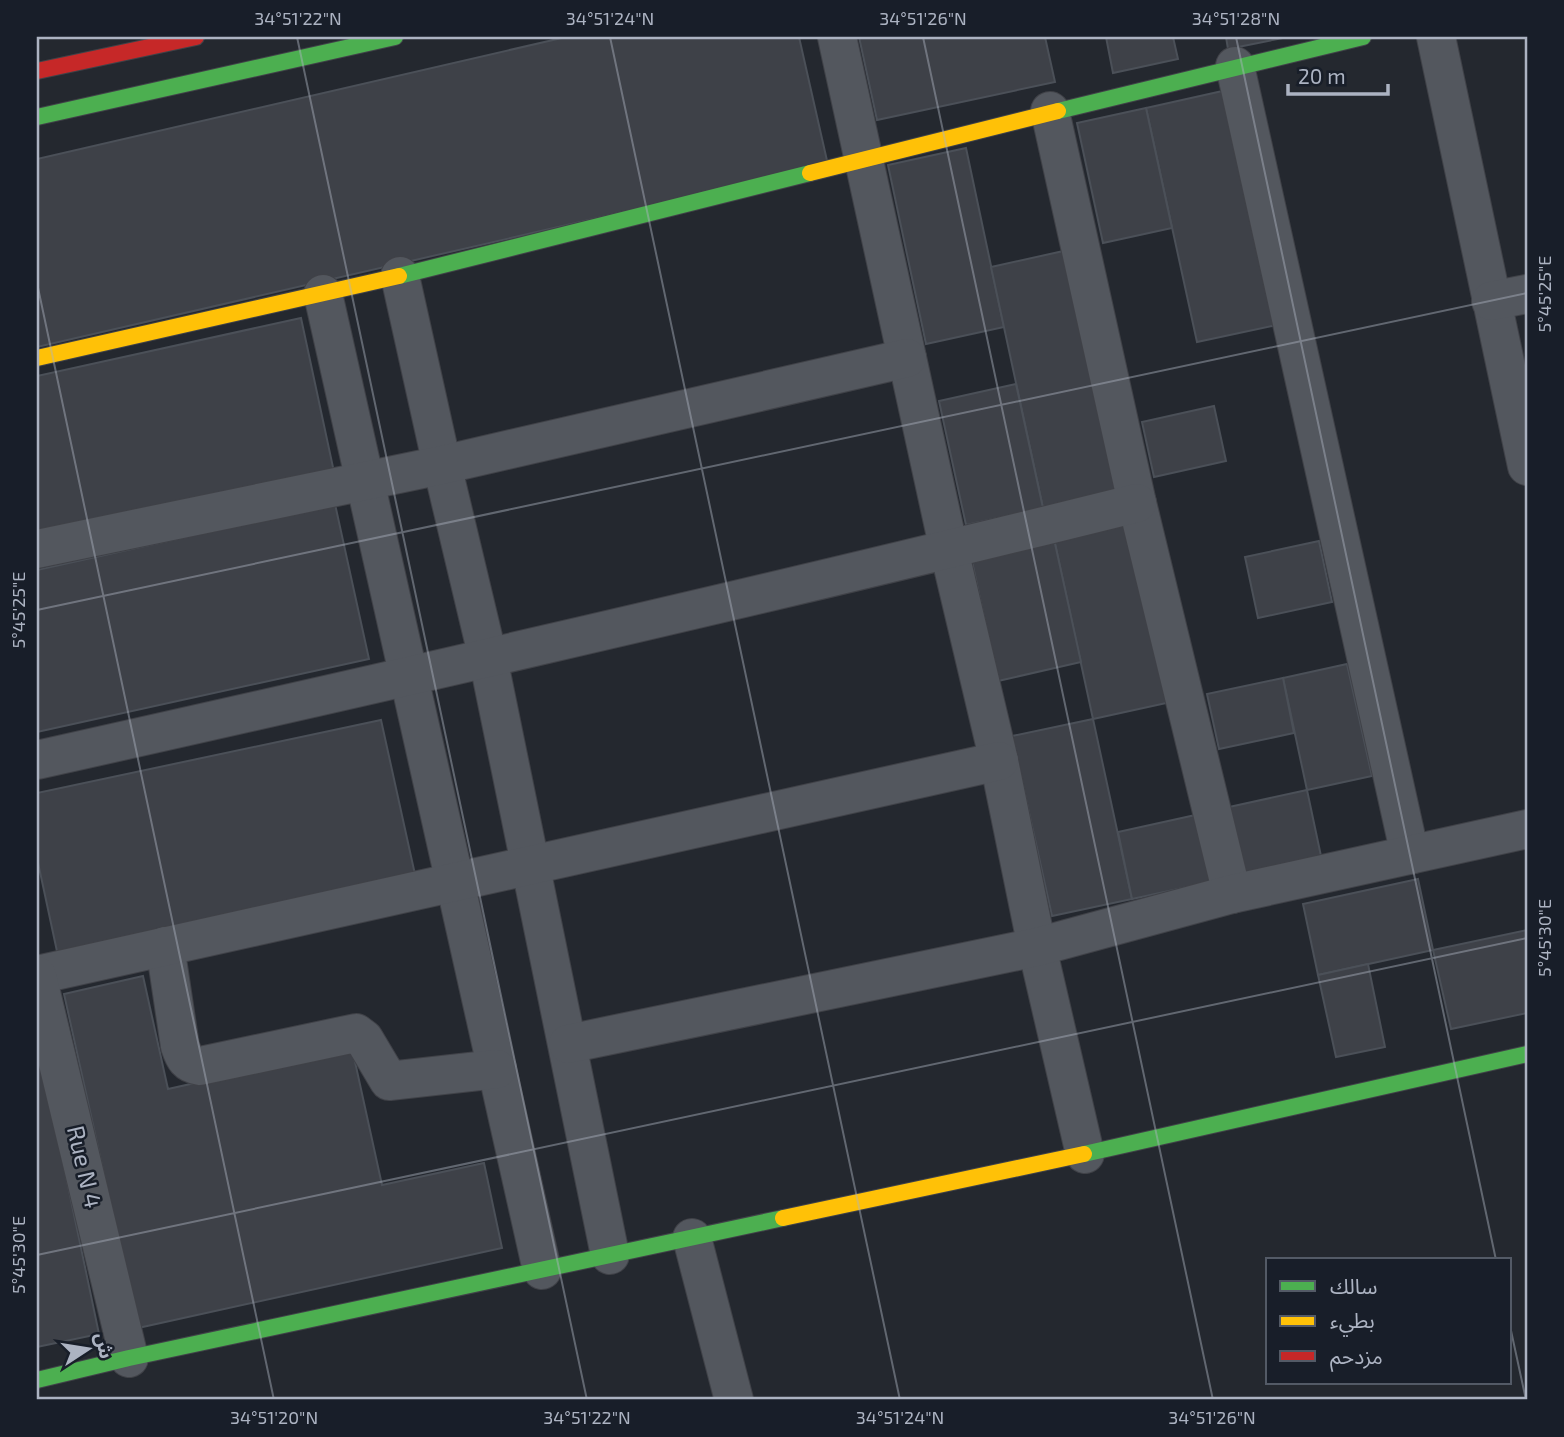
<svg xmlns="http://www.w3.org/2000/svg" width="1564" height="1437" viewBox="0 0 1564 1437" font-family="'Exo 2','Noto Sans Arabic',sans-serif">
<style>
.building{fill:#3e4148;stroke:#4b5058;stroke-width:2}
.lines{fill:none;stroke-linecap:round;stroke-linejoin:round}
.street-casing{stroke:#404248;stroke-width:40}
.fast-casing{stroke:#404248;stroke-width:18}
.slow-casing{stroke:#404248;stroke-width:18}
.jam-casing{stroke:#404248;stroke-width:18}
.street{stroke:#53575e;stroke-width:38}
.fast{stroke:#4caf50;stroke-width:16}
.slow{stroke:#ffc107;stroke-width:16}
.jam{stroke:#c62828;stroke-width:16}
.ticks{fill:none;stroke:#acb3c2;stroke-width:2;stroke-opacity:0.45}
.labels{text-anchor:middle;stroke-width:5;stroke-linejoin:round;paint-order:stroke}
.street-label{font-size:24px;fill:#acb3c2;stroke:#181e29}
.neatline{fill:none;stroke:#acb3c2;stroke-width:2.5}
.ticks-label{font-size:18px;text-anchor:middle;fill:#acb3c2}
</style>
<rect width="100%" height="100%" fill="#24282f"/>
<g class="building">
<path d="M566,37H799L828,165L37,347V159Z"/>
<path d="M859,37H1045L1055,82L877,120Z"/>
<path d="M1106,37H1173L1178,59L1113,73Z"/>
<path d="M1226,37H1288L1228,49Z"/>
<path d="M1227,90L1277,325L1197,342L1146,108Z"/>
<path d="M1146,108L1172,228L1103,243L1077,123Z"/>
<path d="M966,148L1004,327L926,344L888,165Z"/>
<path d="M1068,250L1121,491L1043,508L991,267Z"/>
<path d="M301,318L334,472L37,537V376Z"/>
<path d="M1016,384L1043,508L966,525L939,401Z"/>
<path d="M1214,406L1226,461L1154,477L1142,422Z"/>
<path d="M335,504L369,659L37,732V570Z"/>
<path d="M1132,522L1171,702L1093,719L1054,539Z"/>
<path d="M1054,539L1081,662L998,681L971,557Z"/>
<path d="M1319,541L1332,602L1258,618L1245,557Z"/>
<path d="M1347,664L1372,776L1307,790L1283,678Z"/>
<path d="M1283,678L1294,733L1219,749L1207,694Z"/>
<path d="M1093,719L1132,899L1052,916L1012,736Z"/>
<path d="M381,720L416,879L58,956L37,858V793Z"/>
<path d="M1307,790L1321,856L1243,873L1229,807Z"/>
<path d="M1200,814L1215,881L1132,899L1118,832Z"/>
<path d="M1418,879L1433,950L1318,975L1303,904Z"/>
<path d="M1527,930V1013L1451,1029L1433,950Z"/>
<path d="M1368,964L1385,1047L1336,1057L1318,975Z"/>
<path d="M143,976L168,1089L352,1048L382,1185L484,1163L502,1248L138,1328L64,994Z"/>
<path d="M37,1047H39L99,1334L37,1347Z"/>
</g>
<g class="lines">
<g class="street-casing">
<g id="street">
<path d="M837,37L949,550L999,761L1037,947L1085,1154"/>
<path d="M1436,37L1527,466"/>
<path d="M1235,66L1410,855"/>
<path d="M1050,111L1137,503L1232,894"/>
<path d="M400,276L442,465L488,658L610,1255"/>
<path d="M323,294L542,1270"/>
<path d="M1491,301L1527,294"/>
<path d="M37,549L442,465L907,358"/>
<path d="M37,760C404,678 771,594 1137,503"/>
<path d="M165,946L180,1046C184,1058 187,1064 200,1066L356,1033L364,1039L389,1081L497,1069"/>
<path d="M37,975L999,761"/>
<path d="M37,976L129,1358"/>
<path d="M568,1044L1037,947L1232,894L1527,829"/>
<path d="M692,1238L734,1400"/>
</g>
</g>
<g class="fast-casing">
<g id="fast">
<path d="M1058,111L1363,37"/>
<path d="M37,117L395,37"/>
<path d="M399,276L810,173"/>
<path d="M1084,1154L1527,1054"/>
<path d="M37,1380L129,1358L783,1218"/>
</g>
</g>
<g class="slow-casing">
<g id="slow">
<path d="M810,173L1058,111"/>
<path d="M37,358L399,276"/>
<path d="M783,1218L1084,1154"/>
</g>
</g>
<g class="jam-casing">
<path id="jam" d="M37,71L196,37"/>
</g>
<use href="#street" class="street"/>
<use href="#fast" class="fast"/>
<use href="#slow" class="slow"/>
<use href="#jam" class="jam"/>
</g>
<path class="ticks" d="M297,37L587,1400M610,37L900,1400M923,37L1213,1400M1236,37L1496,1260M37,283L274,1400M37,610L1527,293M37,1255L1527,938M1510,1326L1526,1400"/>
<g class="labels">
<g class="street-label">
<text transform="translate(84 1167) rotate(77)" y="8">Rue N 4</text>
</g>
</g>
<rect width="1564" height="1437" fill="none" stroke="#181e29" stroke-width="77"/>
<rect x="1266" y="1258" width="245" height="126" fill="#181e29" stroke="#535a66" stroke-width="2"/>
<rect x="1280" y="1281" width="35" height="10" fill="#4caf50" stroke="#535a66" stroke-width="2"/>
<text x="1330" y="1294" font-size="21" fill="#acb3c2">سالك</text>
<rect x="1280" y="1316" width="35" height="10" fill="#ffc107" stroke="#535a66" stroke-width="2"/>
<text x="1330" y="1328" font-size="21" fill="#acb3c2">بطيء</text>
<rect x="1280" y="1351" width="35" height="10" fill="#c62828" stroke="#535a66" stroke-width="2"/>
<text x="1330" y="1364" font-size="21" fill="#acb3c2">مزدحم</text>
<g transform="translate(88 1349) rotate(78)" stroke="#181e29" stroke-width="5" paint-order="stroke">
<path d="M0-5L12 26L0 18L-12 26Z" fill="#acb3c2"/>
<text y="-10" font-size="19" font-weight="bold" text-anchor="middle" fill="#acb3c2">ش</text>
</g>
<path d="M1288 84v10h100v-10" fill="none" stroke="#acb3c2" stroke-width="3.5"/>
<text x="1298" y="84" font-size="21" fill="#acb3c2" stroke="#181e29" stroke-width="5" paint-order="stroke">20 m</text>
<rect x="38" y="38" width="1488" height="1360" class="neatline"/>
<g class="ticks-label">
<text x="298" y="25">34°51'22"N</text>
<text x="610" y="25">34°51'24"N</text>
<text x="923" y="25">34°51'26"N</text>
<text x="1236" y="25">34°51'28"N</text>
<text transform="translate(1545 294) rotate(-90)" y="6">5°45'25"E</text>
<text transform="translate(19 610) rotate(-90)" y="6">5°45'25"E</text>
<text transform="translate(1545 938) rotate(-90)" y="6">5°45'30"E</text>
<text transform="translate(19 1255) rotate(-90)" y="6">5°45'30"E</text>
<text x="274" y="1424">34°51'20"N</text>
<text x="587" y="1424">34°51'22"N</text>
<text x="900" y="1424">34°51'24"N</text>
<text x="1212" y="1424">34°51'26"N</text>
</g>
</svg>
